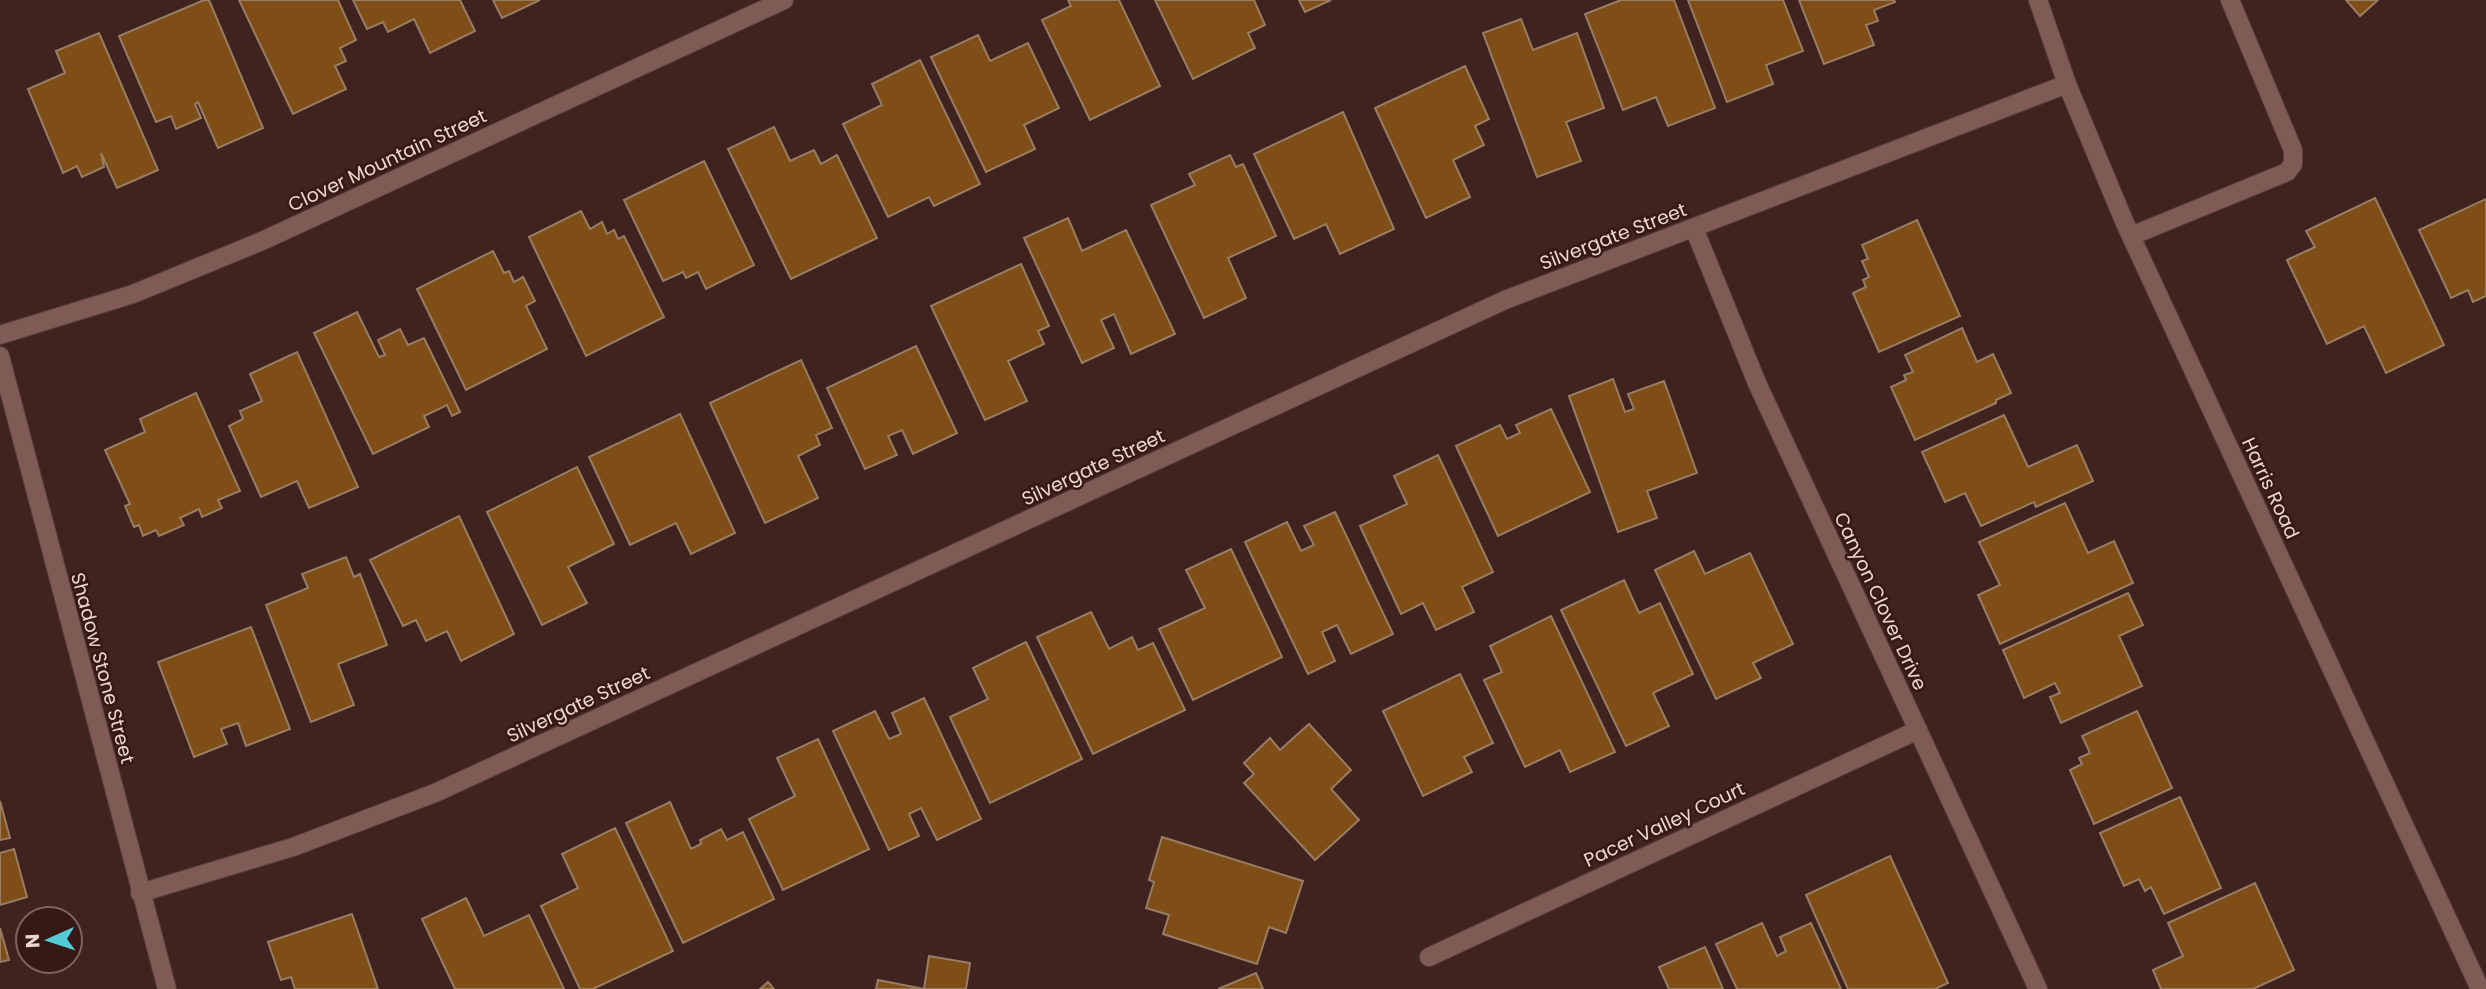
<svg xmlns="http://www.w3.org/2000/svg" width="2486" height="989" viewBox="0 0 2486 989" font-family="Poppins,sans-serif">
<style>
.building{fill:#7f4e17;stroke:#987d65;stroke-width:2}
.lines{fill:none;stroke-linecap:round;stroke-linejoin:round}
.service-casing{stroke:#593f3c;stroke-width:20}
.minor-casing{stroke:#593f3c;stroke-width:20}
.tertiary-casing{stroke:#593f3c;stroke-width:20}
.service{stroke:#7e5b55;stroke-width:18}
.minor{stroke:#7e5b55;stroke-width:18}
.tertiary{stroke:#7e5b55;stroke-width:18}
.labels{text-anchor:middle;stroke-width:5;stroke-linejoin:round;paint-order:stroke}
.street-label{font-size:19px;fill:#ebd6d2;stroke:#361814}
</style>
<rect width="100%" height="100%" fill="#40221e"/>
<g class="building">
<path d="M204,0H209L263,128L218,148L198,102L195,104L201,118L176,129L171,116L156,122L119,36Z"/>
<path d="M239,0H338L356,40L340,48L346,61L335,66L346,89L293,114Z"/>
<path d="M353,0H460L475,31L430,53L414,19L388,32L383,22L367,29Z"/>
<path d="M493,0H540L502,18Z"/>
<path d="M1068,0H1119L1160,86L1090,120L1042,20L1071,6Z"/>
<path d="M1155,0H1254L1265,25L1248,33L1255,48L1193,79Z"/>
<path d="M1299,0H1331L1305,12Z"/>
<path d="M1621,0H1674L1715,108L1668,126L1656,97L1623,110L1585,14Z"/>
<path d="M1688,0H1783L1803,51L1766,65L1773,84L1727,102Z"/>
<path d="M1799,0H1894L1895,2L1874,10L1878,21L1866,25L1874,45L1824,64Z"/>
<path d="M2346,0H2378L2360,16Z"/>
<path d="M1521,19L1533,50L1577,33L1604,108L1566,122L1581,161L1537,177L1483,33Z"/>
<path d="M99,33L158,170L117,188L101,153L104,167L82,177L77,166L63,173L28,89L65,73L56,51Z"/>
<path d="M978,35L990,61L1028,43L1059,108L1024,125L1035,149L986,172L931,57Z"/>
<path d="M920,60L980,184L934,206L929,197L888,217L843,124L882,105L872,84Z"/>
<path d="M1465,66L1489,119L1475,126L1484,145L1453,160L1470,197L1426,218L1375,108Z"/>
<path d="M1343,112L1394,229L1340,254L1326,224L1294,239L1254,154Z"/>
<path d="M774,127L790,161L814,150L821,164L837,155L877,238L791,279L728,149Z"/>
<path d="M1230,155L1236,167L1243,164L1276,236L1228,258L1246,298L1204,318L1151,205L1195,185L1189,174Z"/>
<path d="M704,161L754,265L706,289L698,272L686,278L683,272L663,281L624,200Z"/>
<path d="M2375,198L2444,345L2386,373L2364,326L2327,344L2287,260L2315,247L2306,231Z"/>
<path d="M2486,199V296L2473,302L2468,290L2451,298L2419,230Z"/>
<path d="M581,211L590,229L602,222L607,234L614,230L618,239L624,236L664,317L586,356L529,237Z"/>
<path d="M1068,218L1082,251L1126,230L1175,334L1131,354L1114,314L1101,320L1114,348L1082,363L1024,238Z"/>
<path d="M1917,220L1960,316L1879,352L1853,293L1866,287L1863,280L1869,277L1862,261L1868,259L1862,245Z"/>
<path d="M493,251L504,273L509,271L514,282L523,277L535,301L526,306L547,349L466,390L417,289Z"/>
<path d="M1021,264L1049,326L1038,331L1044,344L1008,361L1027,401L985,420L931,306Z"/>
<path d="M357,312L379,357L385,355L378,340L400,329L408,345L424,338L460,412L452,416L447,405L424,416L429,427L373,454L314,333Z"/>
<path d="M1962,328L1977,362L1993,354L2011,393L1996,400V403L1915,440L1891,387L1906,380L1904,375L1913,372L1905,355Z"/>
<path d="M916,346L957,433L913,454L902,430L888,436L897,455L865,469L827,388Z"/>
<path d="M297,352L358,487L309,508L297,481L261,497L229,426L243,419L240,411L262,401L250,374Z"/>
<path d="M801,360L832,428L816,435L820,445L798,456L818,498L765,523L710,403Z"/>
<path d="M1613,379L1625,412L1634,409L1628,394L1664,381L1697,473L1647,491L1657,518L1618,532L1569,396Z"/>
<path d="M196,393L240,491L218,500L222,508L202,517L199,509L180,518L184,525L159,536L156,530L143,536L139,525L134,527L125,506L130,504L105,450L145,432L140,419Z"/>
<path d="M1551,409L1590,492L1498,536L1456,446L1500,425L1507,439L1520,433L1516,425Z"/>
<path d="M680,414L735,533L691,554L676,523L630,545L589,457Z"/>
<path d="M2004,415L2028,467L2077,445L2093,481L2036,507L2034,502L1981,526L1965,493L1945,502L1922,452Z"/>
<path d="M1438,455L1493,572L1462,587L1474,612L1436,630L1423,603L1401,614L1360,526L1407,504L1394,476Z"/>
<path d="M577,467L614,544L568,567L587,603L542,625L487,512Z"/>
<path d="M2065,503L2088,553L2114,541L2133,583L2000,644L1978,595L2000,585L1979,542Z"/>
<path d="M1335,512L1393,634L1351,654L1337,625L1322,632L1335,661L1308,674L1245,542L1287,522L1301,551L1314,545L1304,526Z"/>
<path d="M459,516L514,634L461,661L447,631L426,641L416,620L403,626L370,560Z"/>
<path d="M1231,549L1282,657L1193,700L1159,629L1205,608L1186,570Z"/>
<path d="M1694,551L1705,574L1750,553L1793,644L1753,663L1761,678L1716,699L1655,570Z"/>
<path d="M346,557L354,577L360,574L387,645L338,664L354,705L311,722L266,605L308,588L302,574Z"/>
<path d="M1624,580L1639,613L1660,603L1693,674L1653,693L1669,726L1626,746L1561,610Z"/>
<path d="M2128,593L2143,625L2119,636L2142,686L2061,723L2050,697L2060,693L2055,683L2024,698L2003,650Z"/>
<path d="M1091,612L1109,649L1132,637L1138,650L1153,643L1185,710L1093,754L1037,637Z"/>
<path d="M1551,616L1615,752L1570,772L1560,750L1525,767L1484,680L1502,672L1490,646Z"/>
<path d="M251,627L290,729L246,746L238,723L221,729L227,744L194,757L158,662Z"/>
<path d="M1026,642L1082,759L990,803L950,717L988,699L973,668Z"/>
<path d="M1460,674L1493,743L1464,757L1472,772L1423,796L1383,711Z"/>
<path d="M924,698L981,819L937,840L921,808L909,814L919,836L889,850L833,731L875,711L889,739L901,734L892,713Z"/>
<path d="M2137,711L2172,788L2094,824L2070,770L2082,764L2079,758L2090,753L2082,736Z"/>
<path d="M1309,724L1351,770L1331,789L1359,820L1315,860L1244,783L1254,774L1244,763L1270,738L1280,750Z"/>
<path d="M818,739L869,849L783,890L749,819L795,796L777,758Z"/>
<path d="M2180,797L2221,888L2164,914L2151,887L2145,891L2139,879L2124,886L2100,833Z"/>
<path d="M0,801L10,838L0,840Z"/>
<path d="M670,802L691,849L701,844L700,840L721,829L727,840L743,832L774,899L683,943L626,823Z"/>
<path d="M615,828L673,951L593,989H580L541,906L578,888L562,854Z"/>
<path d="M1162,837L1303,881L1286,933L1269,927L1257,964L1163,934L1169,915L1146,908L1154,882L1149,880Z"/>
<path d="M14,849L27,897L0,905V853Z"/>
<path d="M1890,856L1948,983L1935,989H1848L1806,895Z"/>
<path d="M2255,883L2294,970L2253,989H2161L2153,970L2183,956L2168,923Z"/>
<path d="M466,898L484,936L529,915L564,989H455L422,919Z"/>
<path d="M352,914L378,989H295L291,977L281,980L268,942Z"/>
<path d="M1762,923L1777,956L1786,951L1780,937L1811,923L1841,989H1737L1716,944Z"/>
<path d="M0,928L9,960L0,962Z"/>
<path d="M1705,947L1723,989H1669L1659,967Z"/>
<path d="M929,956L970,963L966,989H876L878,980L924,989Z"/>
<path d="M1256,973L1263,989H1218Z"/>
<path d="M768,982L774,989H760Z"/>
</g>
<g class="lines">
<g class="service-casing">
<path id="service" d="M2131,236L2287,172L2293,164V150L2230,0"/>
</g>
<g class="minor-casing">
<g id="minor">
<path d="M1694,228L1757,383L2038,989"/>
<path d="M0,335L133,294L262,241L784,0"/>
<path d="M0,356L167,989"/>
<path d="M140,893L293,847L435,793L1505,300L2067,84"/>
<path d="M1429,957L1918,730"/>
</g>
</g>
<g class="tertiary-casing">
<path id="tertiary" d="M2038,0L2067,84L2124,221L2480,989"/>
</g>
<use href="#service" class="service"/>
<use href="#minor" class="minor"/>
<use href="#tertiary" class="tertiary"/>
</g>
<g class="labels">
<g class="street-label">
<text transform="translate(387 160) rotate(-25)" y="7">Clover Mountain Street</text>
<text transform="translate(1613 236) rotate(-21)" y="7">Silvergate Street</text>
<text transform="translate(1093 467) rotate(-25)" y="7">Silvergate Street</text>
<text transform="translate(2271 488) rotate(65)" y="7">Harris Road</text>
<text transform="translate(1881 601) rotate(65)" y="7">Canyon Clover Drive</text>
<text transform="translate(103 668) rotate(75)" y="7">Shadow Stone Street</text>
<text transform="translate(578 704) rotate(-25)" y="7">Silvergate Street</text>
<text transform="translate(1664 824) rotate(-25)" y="7">Pacer Valley Court</text>
</g>
</g>
<g transform="translate(49 940) rotate(267)"><circle r="33" fill="#361814" stroke="#7e6460" stroke-width="2"/>
<path d="M0-5L12 26L0 18L-12 26Z" fill="#52ccd6"/>
<text y="-10" font-size="19" font-weight="bold" text-anchor="middle" fill="#ebd6d2">N</text>
</g>
</svg>
